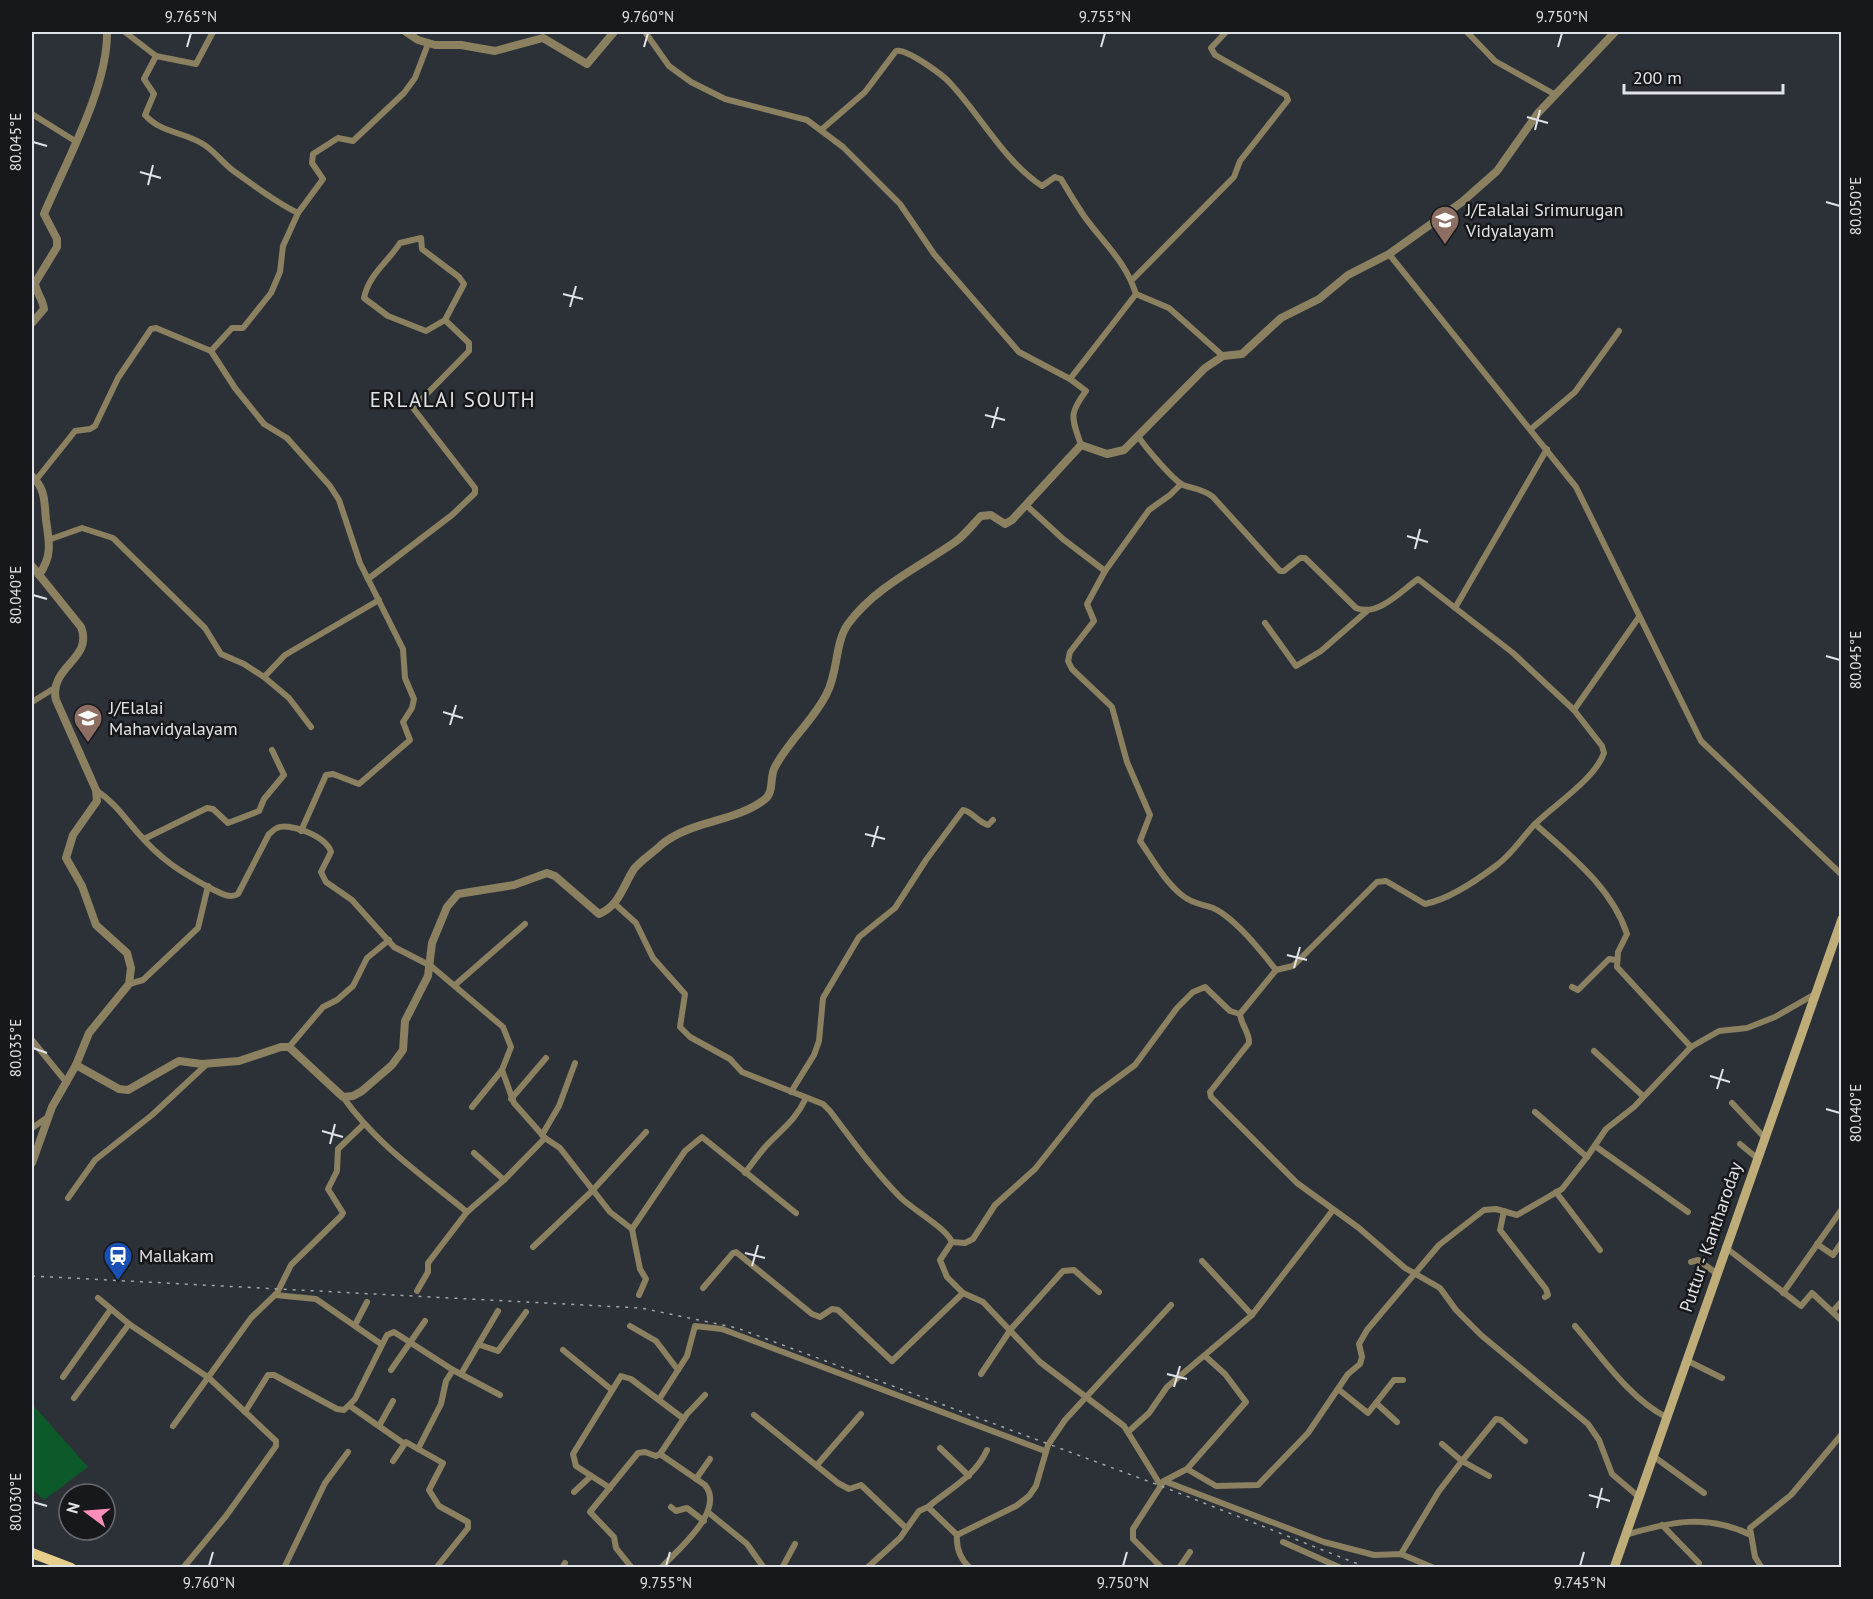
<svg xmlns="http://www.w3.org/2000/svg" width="1873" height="1599" viewBox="0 0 1873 1599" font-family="'PT Sans',sans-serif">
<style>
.green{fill:#0c5a2a}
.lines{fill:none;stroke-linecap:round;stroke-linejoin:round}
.minor{stroke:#8b8060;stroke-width:6}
.tertiary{stroke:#8b8060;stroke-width:8}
.secondary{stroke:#bfad79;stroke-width:9}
.primary{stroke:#e7cf8b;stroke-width:10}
.rail{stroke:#a2a6ab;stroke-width:1.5;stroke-dasharray:3 6;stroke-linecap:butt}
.ticks{fill:none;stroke:#e0e3e7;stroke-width:2}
.labels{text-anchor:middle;stroke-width:5;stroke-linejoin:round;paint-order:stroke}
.poi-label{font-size:18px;fill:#e0e3e7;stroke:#16181b;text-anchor:start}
.street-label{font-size:18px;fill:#e0e3e7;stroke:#16181b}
.quarter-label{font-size:21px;letter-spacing:1.5px;fill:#e0e3e7;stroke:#16181b}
.neatline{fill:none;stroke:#e0e3e7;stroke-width:2}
.ticks-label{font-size:15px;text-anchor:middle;fill:#e0e3e7}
</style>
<rect width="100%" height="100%" fill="#2c3137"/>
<path class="green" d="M32,1404L88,1467L44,1500L32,1489Z"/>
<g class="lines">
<g class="minor">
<path d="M125,32L156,56L196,64L213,32"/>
<path d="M645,32L669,66L691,82L725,99L807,120L843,147L900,204L934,254L1019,352L1070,379"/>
<path d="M1467,32L1495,61L1554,94"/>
<path d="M156,56L144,79L154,94L145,115C161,133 184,132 203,144C215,151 223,164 235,172C255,186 275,202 298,213"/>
<path d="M32,114L75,141"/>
<path d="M821,130L865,92L896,51C906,48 943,75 950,83C981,116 1004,161 1042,186L1055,177L1061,179C1068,191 1076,204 1084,216C1104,244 1125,260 1136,294"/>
<path d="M1389,254L1576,487L1701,741L1842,875"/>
<path d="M1132,280L1234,177L1240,161L1288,100L1286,95L1215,55L1211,48L1226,32"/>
<path d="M211,351L232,328H243L271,293L280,272L283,246L298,213L323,179L312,163L313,154L338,138L353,141L404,93L415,78L428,44"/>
<path d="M1531,429L1575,392L1619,331"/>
<path d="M1138,436C1145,447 1173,480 1183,485C1194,489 1203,489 1213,497L1280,571H1284L1300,558H1305L1356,608C1378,617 1401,591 1418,579L1513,653L1574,710"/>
<path d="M1081,445C1072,418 1068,415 1086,391L1070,379L1136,294L1169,308L1223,356"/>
<path d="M36,480L75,431L90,429L95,426L118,378L151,329L156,328L211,351L235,388L264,424L287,438L330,486L339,500L360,563L403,649L405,678L414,699L412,708L403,722L410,740L359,784L333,774L326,775L301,831"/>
<path d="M1026,505L1063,539L1105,571L1087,604L1094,621L1070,652L1068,661L1072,669L1112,707L1127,762L1150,815L1140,841C1153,860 1165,882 1183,896C1193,904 1202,904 1213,908C1235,918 1261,951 1276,970L1240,1014C1241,1025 1250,1033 1249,1043L1210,1092L1211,1097L1297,1183L1359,1228L1405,1268L1440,1288L1456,1310L1481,1335L1588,1424L1599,1440L1612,1474L1639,1497"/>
<path d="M51,539L82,528L113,538L205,628L221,654L244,664L264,677L289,698L311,727"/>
<path d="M1105,571L1149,510L1170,495L1181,484"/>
<path d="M368,579L452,515L475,493V488L413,408L469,351V343L445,320L426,331L388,316L364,298C369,274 388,262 400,243L421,238L422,249L459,277L464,284L445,320"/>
<path d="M1455,608L1547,449"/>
<path d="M1265,623L1296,666L1321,651L1367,611"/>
<path d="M264,677L285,655L379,600"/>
<path d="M32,702L53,689"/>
<path d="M96,790C115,803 124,817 138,833C161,860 182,873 212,889C221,893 229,899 238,894L269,834C272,832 274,829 277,828C289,822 326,836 331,852L321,872L326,882L352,900L394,947L431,966L503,1027L511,1047L502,1070L514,1103L545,1138L560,1148L610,1212L632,1229L640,1269L646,1279L639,1295"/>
<path d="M1535,824C1570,855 1612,888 1627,934L1618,952L1617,967L1691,1047"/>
<path d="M144,839L207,808L213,809L228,823L259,811L264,799L284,775L272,750"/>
<path d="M615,904L636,923L653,958L685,994L680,1027L690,1037L730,1059L742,1072L823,1104L830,1111C852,1140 874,1171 900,1197C913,1210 945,1227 952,1242L940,1260L947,1277L963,1293L983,1302L1040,1362L1124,1426L1161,1486"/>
<path d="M1276,970L1293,966L1377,882L1386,881L1425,904C1450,899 1476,881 1497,865C1511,855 1522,838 1534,825C1554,805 1595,779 1604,753L1602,746L1574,710L1639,617"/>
<path d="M129,984L143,980L198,928L208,886"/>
<path d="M455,985L525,924"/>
<path d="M1572,987L1578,990L1609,959L1616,960"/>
<path d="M32,1040L67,1083"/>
<path d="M289,1047L323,1007L337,1000L353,986L367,958L389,940"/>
<path d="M1594,1051L1643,1096"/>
<path d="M791,1092L814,1055L819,1041L823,998L859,937L895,908L926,860L963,810C972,811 977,822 988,825L993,820"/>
<path d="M343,1097C377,1145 422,1175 467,1212"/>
<path d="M511,1099L546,1058"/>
<path d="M1732,1103L1764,1137"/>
<path d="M472,1107L502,1070"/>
<path d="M1535,1112L1587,1157"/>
<path d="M32,1128L48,1117"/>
<path d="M542,1135L559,1106L575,1063"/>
<path d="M1740,1144L1757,1158"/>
<path d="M1595,1146L1688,1212"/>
<path d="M474,1153L504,1180"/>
<path d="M745,1173C752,1164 759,1154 766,1146C783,1128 795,1121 806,1098"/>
<path d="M1556,1192L1600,1250"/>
<path d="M68,1198L95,1160L152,1115L207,1064"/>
<path d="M1504,1211L1500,1230L1546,1289L1548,1295L1545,1297"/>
<path d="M632,1229L685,1151L702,1137L796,1213"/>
<path d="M952,1242L965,1243L973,1239L995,1205L1035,1169L1093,1096L1135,1065L1177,1008L1193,992L1205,987L1230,1011L1240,1014"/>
<path d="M1817,1244L1833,1255L1842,1242"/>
<path d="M533,1247L592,1191L646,1132"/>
<path d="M1725,1247L1801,1306L1812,1293L1842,1321"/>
<path d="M1202,1261L1252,1315"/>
<path d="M1691,1262L1698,1260L1716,1273"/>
<path d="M703,1288L733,1253L736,1252L812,1314L820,1317L832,1309L838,1310L892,1361L963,1293"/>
<path d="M417,1291L428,1272V1263L467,1212L504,1180L545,1138"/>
<path d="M1783,1293L1842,1209"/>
<path d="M275,1295L316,1299L381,1344"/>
<path d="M98,1298L129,1324L209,1378L276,1441V1446L226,1516L183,1568"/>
<path d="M1833,1311L1842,1301"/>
<path d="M355,1325L367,1302"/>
<path d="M630,1326L656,1341L678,1370"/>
<path d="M1575,1326C1602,1357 1629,1398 1666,1417"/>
<path d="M480,1345L498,1351L526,1312"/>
<path d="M563,1350L612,1390"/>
<path d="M1686,1360L1722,1378"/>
<path d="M391,1370L425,1321"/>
<path d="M461,1374L498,1311"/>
<path d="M981,1374L1011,1329L1063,1271L1074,1270L1099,1292"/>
<path d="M63,1377L111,1309"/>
<path d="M1338,1389L1368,1413L1394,1380H1403"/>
<path d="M74,1398L129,1324"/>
<path d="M660,1398L687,1356L695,1326L722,1329L1045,1451"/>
<path d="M1376,1403L1397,1422"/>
<path d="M350,1406L403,1443"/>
<path d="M245,1412L268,1375H274L337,1409L344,1410L355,1399L387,1335L394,1332L453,1370L500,1395"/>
<path d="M754,1415L838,1483L849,1489L861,1485L906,1528"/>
<path d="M173,1426L251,1318L277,1293L291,1265L341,1216L343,1213L328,1189L337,1171L338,1149L363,1125"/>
<path d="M379,1426L393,1401"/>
<path d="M1128,1432L1149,1413L1167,1387L1252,1315L1333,1210"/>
<path d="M1442,1444L1462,1461L1496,1419L1501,1420L1525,1441"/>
<path d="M940,1448L969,1476"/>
<path d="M418,1449L443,1463L429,1490L439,1506L468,1522V1528L436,1568"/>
<path d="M660,1454L705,1485C726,1511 677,1550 661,1568"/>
<path d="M1653,1456L1704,1493"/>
<path d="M393,1461L406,1442L418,1449L441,1404L446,1381L453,1370"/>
<path d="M817,1465L861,1414"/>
<path d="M1187,1469L1216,1486L1258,1485L1308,1433L1348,1374L1360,1364L1362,1357L1359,1344L1367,1330L1439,1245L1484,1210L1496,1209L1517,1215L1562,1189L1587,1157L1606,1129L1634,1107L1691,1047L1719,1031L1747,1028L1775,1017L1815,994"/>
<path d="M696,1479L710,1459"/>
<path d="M1164,1481L1324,1542L1374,1555L1401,1554L1434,1568"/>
<path d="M610,1488L576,1466L573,1454L621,1376L631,1379L684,1419"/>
<path d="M574,1492L591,1476"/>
<path d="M671,1507L676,1511L687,1508L704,1521"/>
<path d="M928,1507C949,1489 975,1477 987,1450"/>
<path d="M709,1513L747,1544L764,1568"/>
<path d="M1662,1525L1699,1563"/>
<path d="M957,1535L1016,1506L1029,1496L1036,1486L1048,1445L1065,1420L1171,1305"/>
<path d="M1625,1535C1672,1522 1706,1513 1751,1535"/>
<path d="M1283,1542L1341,1568"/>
<path d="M1401,1554L1439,1491L1462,1461L1489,1476"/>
<path d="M284,1568L325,1483L348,1452"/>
<path d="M562,1568L565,1563"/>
<path d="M632,1568L616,1548L614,1537L590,1512L638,1453L645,1452L656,1456L660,1454L687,1414L705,1395"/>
<path d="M782,1568L795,1544"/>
<path d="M867,1568L900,1538L919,1511L928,1507L957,1535C956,1549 960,1559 970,1568"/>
<path d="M1162,1568L1133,1539V1529L1164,1481L1187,1469L1246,1402L1225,1374L1205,1356"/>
<path d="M1179,1568L1190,1552"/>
<path d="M1762,1568L1755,1557L1750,1528L1791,1495L1842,1434"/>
</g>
<g class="tertiary">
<path d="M406,32L418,40L435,45H461L495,51L543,38L587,64L614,32"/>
<path d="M32,323L44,309C43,299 36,293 35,283L57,247V239L44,214C66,162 108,87 107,32"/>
<path d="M32,476C46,490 44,501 46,520C49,542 53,555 39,575"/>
<path d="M32,566L81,627C94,659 48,667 56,700L96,790L97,801L73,835L66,858L82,886L96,925L127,953L131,968L129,984L89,1033L76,1065L52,1107L32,1163"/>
<path d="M76,1065L119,1089L128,1090L179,1061L202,1064L239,1061L281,1047H289L343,1097L353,1096L362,1091L392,1065L403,1050L405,1021L428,976L432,943L447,907L458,894L514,885L547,873L555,876L599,914C619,906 623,886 634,869C641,860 653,853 661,845C691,820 733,823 764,800C775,792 769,777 775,767C789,740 814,720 827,693C838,672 835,642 848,624C875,587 919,567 955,542C965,535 973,524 981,516L991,515L1005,524L1012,520L1081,445L1107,454L1124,450L1205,368L1223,356L1242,354L1281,318L1319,299L1348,275L1389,254L1462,202L1497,171L1538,113L1615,32"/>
</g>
<path class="secondary" d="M1614,1568L1842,919"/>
<path class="primary" d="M32,1553L71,1568"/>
<path class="rail" d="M32,1276L641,1308L737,1328L1161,1486L1368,1568"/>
</g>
<path class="ticks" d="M187,47L191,33M644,47L648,33M1101,47L1105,33M1558,47L1562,33M1527,117L1548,123M1535,130L1540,110M33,142L47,146M140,172L161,178M148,185L153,165M1826,202L1840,206M563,294L583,299M570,307L576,286M985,415L1005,420M992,428L998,407M1407,536L1428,542M1415,549L1420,529M33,595L47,599M1826,656L1840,660M443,712L463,718M450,725L456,705M865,834L885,839M872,847L878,826M1287,955L1307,960M1294,968L1300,947M33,1048L47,1053M1710,1076L1730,1082M1717,1089L1723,1069M1826,1109L1840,1113M322,1131L343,1137M330,1144L335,1124M745,1253L765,1258M752,1266L758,1245M1167,1374L1187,1379M1174,1387L1180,1366M1589,1495L1610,1501M33,1502L47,1506M1597,1508L1602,1488M209,1566L213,1552M666,1566L670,1552M1123,1566L1127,1552M1580,1566L1584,1552"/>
<defs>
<g id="school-pin" transform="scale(1.5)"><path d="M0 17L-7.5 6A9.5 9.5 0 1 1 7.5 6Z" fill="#8d6e63" stroke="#16181b"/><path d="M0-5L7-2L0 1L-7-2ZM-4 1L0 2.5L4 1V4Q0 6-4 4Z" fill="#fff"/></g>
<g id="station-pin" transform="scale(1.5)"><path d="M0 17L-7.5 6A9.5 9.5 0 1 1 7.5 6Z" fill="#1a4fb4" stroke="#16181b"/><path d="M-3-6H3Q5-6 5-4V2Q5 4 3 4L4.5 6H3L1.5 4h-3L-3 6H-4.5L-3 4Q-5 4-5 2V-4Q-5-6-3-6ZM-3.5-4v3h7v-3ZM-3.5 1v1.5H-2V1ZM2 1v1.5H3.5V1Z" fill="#fff"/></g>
</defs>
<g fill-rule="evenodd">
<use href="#school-pin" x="1445" y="220"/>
<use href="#school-pin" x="88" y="718"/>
<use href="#station-pin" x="118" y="1256"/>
</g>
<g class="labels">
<g class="poi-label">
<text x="1466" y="216">J/Ealalai Srimurugan<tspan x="1466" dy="21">Vidyalayam</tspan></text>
<text x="109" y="714">J/Elalai<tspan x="109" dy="21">Mahavidyalayam</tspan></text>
<text x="139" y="1262">Mallakam</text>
</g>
<g class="street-label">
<text transform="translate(1711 1237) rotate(-71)" y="6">Puttur - Kantharoday</text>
</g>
<g class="quarter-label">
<text x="453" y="407">ERLALAI SOUTH</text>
</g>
</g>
<rect width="1873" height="1599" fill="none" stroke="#16181b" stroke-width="66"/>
<g transform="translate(87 1512) rotate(286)"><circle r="28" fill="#16181b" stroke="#67696d" stroke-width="1.5"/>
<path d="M0-4.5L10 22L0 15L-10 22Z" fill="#ff8eba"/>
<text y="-9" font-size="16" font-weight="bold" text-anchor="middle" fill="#e0e3e7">N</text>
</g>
<path d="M1624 84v9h159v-9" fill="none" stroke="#e0e3e7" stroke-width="3"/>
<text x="1633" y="84" font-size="18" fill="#e0e3e7" stroke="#16181b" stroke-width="4.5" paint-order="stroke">200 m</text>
<rect x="33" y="33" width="1807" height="1533" class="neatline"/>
<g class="ticks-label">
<text x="191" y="22">9.765°N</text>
<text x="648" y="22">9.760°N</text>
<text x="1105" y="22">9.755°N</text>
<text x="1562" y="22">9.750°N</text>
<text transform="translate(16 142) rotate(-90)" y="5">80.045°E</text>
<text transform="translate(1856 206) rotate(-90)" y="5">80.050°E</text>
<text transform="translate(16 595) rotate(-90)" y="5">80.040°E</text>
<text transform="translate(1856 660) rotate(-90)" y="5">80.045°E</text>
<text transform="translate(16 1048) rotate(-90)" y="5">80.035°E</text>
<text transform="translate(1856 1113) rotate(-90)" y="5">80.040°E</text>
<text transform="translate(16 1502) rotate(-90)" y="5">80.030°E</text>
<text x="209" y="1588">9.760°N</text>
<text x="666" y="1588">9.755°N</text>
<text x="1123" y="1588">9.750°N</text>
<text x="1580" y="1588">9.745°N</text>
</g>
</svg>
